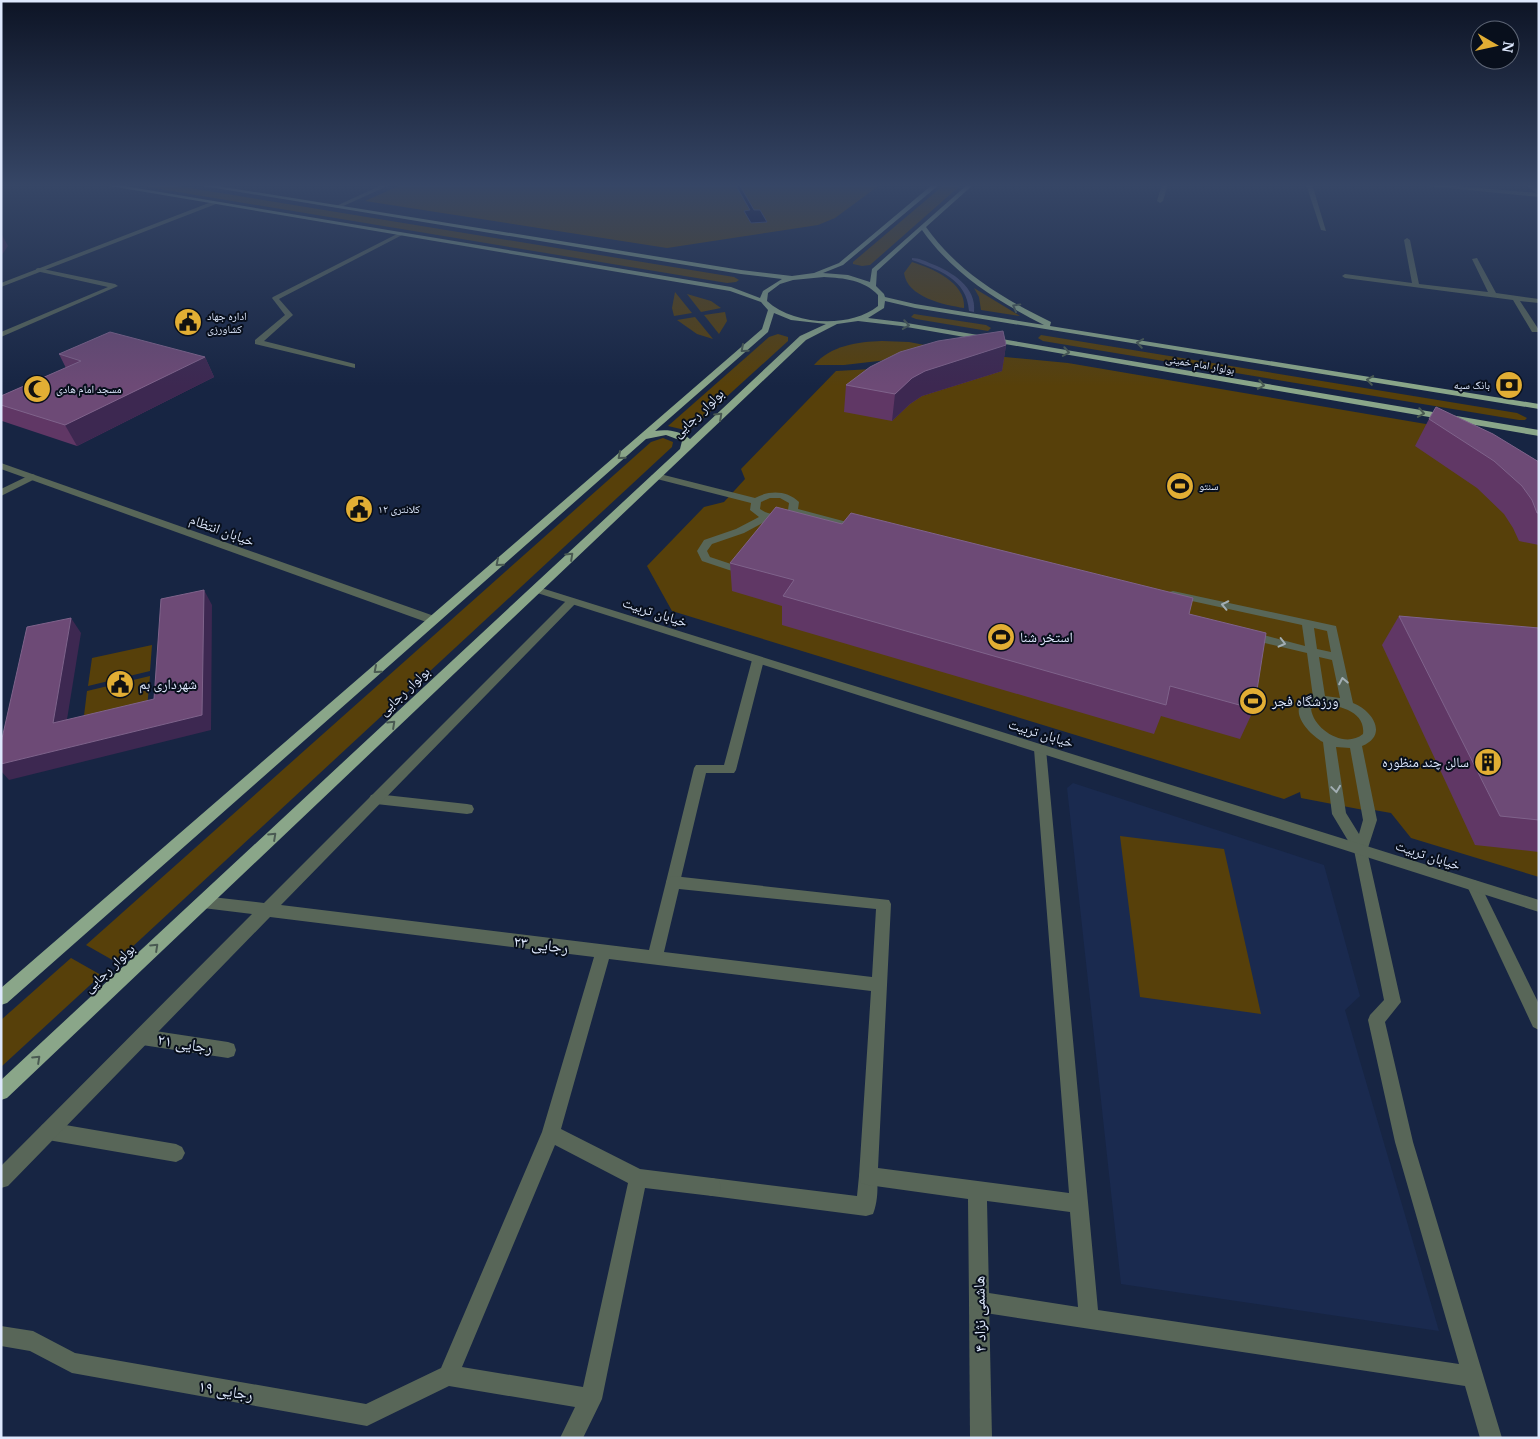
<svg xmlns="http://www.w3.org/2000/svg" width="1540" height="1439" viewBox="0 0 1540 1439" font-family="Merriweather,'Noto Naskh Arabic',serif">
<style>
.built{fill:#1a2a4f}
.green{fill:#57400a}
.water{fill:#000536;stroke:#434972}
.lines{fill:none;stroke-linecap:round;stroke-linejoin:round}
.stream{fill:#434972;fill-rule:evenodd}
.service{fill:#586658;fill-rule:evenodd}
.minor{fill:#586658;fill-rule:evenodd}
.tertiary{fill:#586658;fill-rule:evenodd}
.primary{fill:#8aa689;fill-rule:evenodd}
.wall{fill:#603765}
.shaded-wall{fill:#3d2851}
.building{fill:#6d4a76;stroke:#7f638b}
.oneway{stroke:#495a52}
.oneway2{stroke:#a2aeb3}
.labels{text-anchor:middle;stroke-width:4;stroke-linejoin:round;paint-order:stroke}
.far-poi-label{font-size:11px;fill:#dee8fd;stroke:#080f1c;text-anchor:start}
.far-street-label{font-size:11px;fill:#dee8fd;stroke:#080f1c}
.street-label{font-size:14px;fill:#dee8fd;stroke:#080f1c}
.poi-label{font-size:14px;fill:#dee8fd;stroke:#080f1c;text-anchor:start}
.near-street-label{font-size:16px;fill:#dee8fd;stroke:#080f1c}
</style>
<rect width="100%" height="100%" fill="#172543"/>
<path class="built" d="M1073,783L1324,865L1360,996L1345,1010L1439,1331L1121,1284L1067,788Z"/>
<g class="green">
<path d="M130,184H165L734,277L739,280L736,282L727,283Z"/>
<path d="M403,184H881L835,218L818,225L667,248L365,201Z"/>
<path d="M945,184H962L870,265L862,266L853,264V262Z"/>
<path d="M912,262C931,268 966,282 964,308C944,305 907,297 904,273Z"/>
<path d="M974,288L1020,316L981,310L979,297Z"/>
<path d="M675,292L692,313L674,316L672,308Z"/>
<path d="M687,294L711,301L721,308L701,312Z"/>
<path d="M725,312L727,321L719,334L704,315Z"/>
<path d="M914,314L986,325L991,328L988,331L916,319L911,317Z"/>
<path d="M695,317L713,339L697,334L677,320Z"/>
<path d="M778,334L788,337V341L689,431L668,426L769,337Z"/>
<path d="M1041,335L1517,413L1527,418L1525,420H1519L1043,341L1038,338Z"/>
<path d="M882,341L909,342L935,347L887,360L844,365H814C831,345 858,342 882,341Z"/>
<path d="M963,353L1068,363L1473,432L1539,470V877L1411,838L1391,813L1374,810V812L1301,798L1300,792L1284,799L672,611L647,566L704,507L724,502L745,479L741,469L836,371L908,367Z"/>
<path d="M663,438L673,442L672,447L116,962L86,945L651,442Z"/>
<path d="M152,645L150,671L88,686L92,658Z"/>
<path d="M150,676L147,708L83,724L87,691Z"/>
<path d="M1120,836L1224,849L1261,1014L1140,997Z"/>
<path d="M71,958L101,975L1,1067V1020Z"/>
</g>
<path class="water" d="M735,184H739L754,210H760L767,222L751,223L744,211L750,210Z"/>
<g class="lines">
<path class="stream" d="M912,258C919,258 925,261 932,264C952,272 977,287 974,312L969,311C967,279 939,270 912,260Z"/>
<g class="service">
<path d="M384,184H392L339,208L334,207Z"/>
<path d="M1162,184H1168L1163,201L1160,203L1157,201Z"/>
<path d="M1306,184H1312L1326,231L1321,230Z"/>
<path d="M399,233L404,234L279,299L293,315L264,341L355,364V368L255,344V340L285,315L272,298L273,297Z"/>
<path d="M1407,238L1410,240L1419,284L1488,292L1472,259L1477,258L1496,293L1539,299V303L1520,301L1539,330L1538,332H1532L1513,300L1345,278L1342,276L1345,274L1412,283L1404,240Z"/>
<path d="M38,268L115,284L118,286L1,337V332L108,287L36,271V269Z"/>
<path d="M656,473L755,498C769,490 787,490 799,502L798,509L862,526L863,528L858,531L794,514L781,520H768L744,533L712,544L707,551L710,557L737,566L738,568L733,571L729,570L702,561L697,551L704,540L736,529L759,517L750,510L751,503L653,478L651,476ZM770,498H780L789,503L788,510C777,515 770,516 760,509L761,502Z"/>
<path d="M1173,591L1336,626L1353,703C1372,710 1389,735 1362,746L1377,820L1366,854L1361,856L1356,854L1332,814L1323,742C1307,733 1283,705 1313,697L1307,653L1244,638L1242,635L1248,631L1305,646L1302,625L1169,596L1168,594L1169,592ZM1314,628L1327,631L1331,652L1317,649ZM1319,657L1332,660L1340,698L1325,696ZM1320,704C1338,705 1366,711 1363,734C1345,749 1314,730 1311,709ZM1336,747L1350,748L1363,820L1359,834L1346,813Z"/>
<path d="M758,656L764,660L736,770L734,773H706L680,882L678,886L673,888L668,886L666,882L694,768L696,765H724L752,660Z"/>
<path d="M376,794L467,804L472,805L474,809L472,813L467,814L376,804L371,803L369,799L371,795Z"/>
<path d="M142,1029L228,1042L234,1044L236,1050L234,1056L228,1058L142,1045L136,1043L134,1037L136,1031Z"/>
<path d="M48,1122L176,1144L182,1147L185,1153L182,1159L176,1162L48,1140L42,1137L39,1131L42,1125Z"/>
<path d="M868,1167L875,1169C879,1181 878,1202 873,1214L866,1216L712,1196L705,1194L703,1187L705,1180L712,1178L857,1196L859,1176L861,1169Z"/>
<path d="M979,1292L986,1295L989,1302L992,1438H970L969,1302L972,1295Z"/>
</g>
<g class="minor">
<path d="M1408,184H1432L1539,193V197Z"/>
<path d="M214,201L216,204L1,287V283Z"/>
<path d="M32,474L35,475V479L1,496V489Z"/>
<path d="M572,598L577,601L576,603L281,905L649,950L666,882L668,878L673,876L889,900L891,904L878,1168L1069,1193L1034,749L1035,746H1045L1046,749L1098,1310L1459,1364L1395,1142L1368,1020L1370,1015L1384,1000L1354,850L1356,846L1361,844L1366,846L1401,1002L1385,1022L1413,1142L1502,1438H1480L1465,1386L979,1312L972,1309L969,1302L968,1199L868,1185L861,1183L859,1176L871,991L609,959L561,1129L640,1169L712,1178L719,1180L721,1187L719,1194L712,1196L645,1188L602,1399L583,1438H560L575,1407L449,1386L367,1426L72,1373L30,1351L1,1346V1326L33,1331L75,1353L366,1404L441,1368L542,1132L594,957L270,917L8,1186L1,1188V1166L252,914L203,908L198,906L196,902L198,898L203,896L264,903L568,599ZM679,889L876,909L872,977L664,952ZM555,1145L628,1183L583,1387L462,1367ZM987,1201L1070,1212L1078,1307L989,1293Z"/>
<path d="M1474,880L1479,882L1539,1004V1030L1533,1027L1467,886L1469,882Z"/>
</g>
<g class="tertiary">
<path d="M1525,184H1532L1539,190V195Z"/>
<path d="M1,463L437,617L439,620L433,624L429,623L1,469Z"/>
<path d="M535,586L1539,900V912L531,591L530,589Z"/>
</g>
<path class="primary" d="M98,184H112L731,287L760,298L763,291L782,279L741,274L191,184H205L741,270L792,276L814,273L839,263L933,184H940L843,265L823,273L848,275L870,282L872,269L968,184H974L926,227C958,272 1002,298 1051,322L1050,326L1539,404V409L915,308L885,301L884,308L868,318L901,322L1539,430V436L901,326L858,321L837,324L806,340L7,1098L1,1100V1080L680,449L682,441L666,435L646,439L7,1003L1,1005V988L762,329L768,310L761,302L730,291ZM922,230C953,274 997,301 1044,325L915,304L885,297L884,294L876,286L877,271ZM824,277C844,278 864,280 878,295V306C849,329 793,325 767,301L768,293L780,284L793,280ZM774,313L791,320L826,324L800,336L690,439C680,431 668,429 655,431L768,332Z"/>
</g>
<g class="wall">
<path d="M1006,345L1002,371L922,396L910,404L892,421L844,412L846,385Z"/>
<path d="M59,354L205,357L214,377L77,446L2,421L1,420V396L66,368Z"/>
<path d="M1429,419L1539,462V545L1519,541L1513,528L1504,514L1477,488L1415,446Z"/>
<path d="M730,563L1189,614L1254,709L1240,739L1161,716L1154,734L782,625V606L732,591Z"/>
<path d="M1399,616L1539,628V852L1475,845L1382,645Z"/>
</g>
<g class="shaded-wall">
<path d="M1,233L8,246L1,256Z"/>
<path d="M1006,345L1002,371L922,396L910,404L892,421L895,394L912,378L925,371Z"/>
<path d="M205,357L214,377L77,446L65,425Z"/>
<path d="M204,590L212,605L211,730L9,780L1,771V764L202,715Z"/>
<path d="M71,618L81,633L64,738L53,723Z"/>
</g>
<g class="building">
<path d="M1003,331L1006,345L925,371L912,378L895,394L846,385L870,367L900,352L938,341Z"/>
<path d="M110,332L205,357L65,425L1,405V396L81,361L59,354Z"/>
<path d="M1436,407L1493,434L1539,462V513H1537L1532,500L1522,486L1494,461L1429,419Z"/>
<path d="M776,507L842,524L851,513L1193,598L1189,614L1266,633L1254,709L1170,686L1166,705L783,596L794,580L730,563Z"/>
<path d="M204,590L202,715L1,764V743L27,627L71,618L53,723L154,699L161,599Z"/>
<path d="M1399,616L1539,628V820L1500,816Z"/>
</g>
<defs><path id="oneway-chevron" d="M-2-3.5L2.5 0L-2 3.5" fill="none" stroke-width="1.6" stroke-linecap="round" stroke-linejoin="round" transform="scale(1.25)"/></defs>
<g class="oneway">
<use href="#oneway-chevron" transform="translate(1016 307) rotate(-151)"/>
<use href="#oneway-chevron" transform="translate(906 325) rotate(9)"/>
<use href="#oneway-chevron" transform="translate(1140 343) rotate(-171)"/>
<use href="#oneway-chevron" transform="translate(744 349) rotate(139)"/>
<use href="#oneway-chevron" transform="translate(1066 352) rotate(10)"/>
<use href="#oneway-chevron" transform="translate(1370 380) rotate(-171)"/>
<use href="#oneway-chevron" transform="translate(1261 385) rotate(10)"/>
<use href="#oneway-chevron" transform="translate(1421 413) rotate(10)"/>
<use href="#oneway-chevron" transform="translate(719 416) rotate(-43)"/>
<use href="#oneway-chevron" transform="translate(621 456) rotate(139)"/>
<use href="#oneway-chevron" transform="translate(570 556) rotate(-43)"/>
<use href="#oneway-chevron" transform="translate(499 563) rotate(139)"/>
<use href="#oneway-chevron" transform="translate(377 670) rotate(139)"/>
<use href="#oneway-chevron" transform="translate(392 724) rotate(-43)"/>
<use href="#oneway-chevron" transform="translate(273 836) rotate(-43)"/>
<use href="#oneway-chevron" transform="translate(155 947) rotate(-43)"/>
<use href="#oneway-chevron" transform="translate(37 1059) rotate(-43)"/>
</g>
<g class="oneway2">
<use href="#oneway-chevron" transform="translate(1225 605) rotate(-168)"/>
<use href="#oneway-chevron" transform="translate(1282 643) rotate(14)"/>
<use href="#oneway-chevron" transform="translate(1343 681) rotate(-101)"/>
<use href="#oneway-chevron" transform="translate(1336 789) rotate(82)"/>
</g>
<linearGradient id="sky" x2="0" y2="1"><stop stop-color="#0d1425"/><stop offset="0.48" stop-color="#364666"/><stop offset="1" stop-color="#364666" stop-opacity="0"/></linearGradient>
<rect width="1540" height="386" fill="url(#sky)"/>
<defs>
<g id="civic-disc" transform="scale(1.4375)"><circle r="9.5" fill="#e2ae34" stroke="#080f1c"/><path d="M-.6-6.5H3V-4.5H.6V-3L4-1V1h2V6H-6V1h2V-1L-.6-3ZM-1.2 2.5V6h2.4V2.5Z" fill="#111"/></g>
<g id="bank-disc" transform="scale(1.4375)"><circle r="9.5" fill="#e2ae34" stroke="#080f1c"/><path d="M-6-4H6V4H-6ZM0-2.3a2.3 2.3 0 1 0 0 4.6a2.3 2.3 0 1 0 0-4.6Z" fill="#111"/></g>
<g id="mosque-disc" transform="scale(1.4375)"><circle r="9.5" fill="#e2ae34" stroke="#080f1c"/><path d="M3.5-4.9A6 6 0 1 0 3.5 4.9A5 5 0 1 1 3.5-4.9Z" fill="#111"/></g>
<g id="stadium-disc" transform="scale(1.4375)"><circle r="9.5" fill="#e2ae34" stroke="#080f1c"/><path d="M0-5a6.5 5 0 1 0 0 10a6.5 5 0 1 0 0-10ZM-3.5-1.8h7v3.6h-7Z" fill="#111"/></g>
<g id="building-disc" transform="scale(1.4375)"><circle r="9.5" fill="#e2ae34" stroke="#080f1c"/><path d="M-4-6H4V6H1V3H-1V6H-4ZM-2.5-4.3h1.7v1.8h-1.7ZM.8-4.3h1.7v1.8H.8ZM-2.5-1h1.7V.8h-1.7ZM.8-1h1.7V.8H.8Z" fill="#111"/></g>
</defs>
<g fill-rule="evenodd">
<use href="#civic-disc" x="188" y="322"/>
<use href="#bank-disc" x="1509" y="385"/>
<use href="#mosque-disc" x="37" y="389"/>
<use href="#stadium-disc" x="1180" y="486"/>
<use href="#civic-disc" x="359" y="509"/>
<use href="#stadium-disc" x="1001" y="637"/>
<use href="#civic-disc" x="120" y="684"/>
<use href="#stadium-disc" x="1253" y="701"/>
<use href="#building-disc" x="1488" y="762"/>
</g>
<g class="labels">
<g class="far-poi-label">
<text x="207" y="320">اداره جهاد<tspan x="207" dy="13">کشاورزی</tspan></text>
<text x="1490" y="389" text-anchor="end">بانک سپه</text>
<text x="56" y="393">مسجد امام هادی</text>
<text x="1199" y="490">سنتو</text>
<text x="378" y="513">کلانتری ۱۲</text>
</g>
<g class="far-street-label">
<text transform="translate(1200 364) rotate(10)" y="4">بولوار امام خمینی</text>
</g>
<g class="street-label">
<text transform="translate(698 413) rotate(-43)" y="5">بولوار رجایی</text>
<text transform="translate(222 530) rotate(20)" y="5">خیابان انتظام</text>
<text transform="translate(655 612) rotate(18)" y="5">خیابان تربیت</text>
<text transform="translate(404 691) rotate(-43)" y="5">بولوار رجایی</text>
<text transform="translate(1041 733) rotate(17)" y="5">خیابان تربیت</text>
<text transform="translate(1428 855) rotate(18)" y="5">خیابان تربیت</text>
<text transform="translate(109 968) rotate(-43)" y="5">بولوار رجایی</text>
</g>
<g class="poi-label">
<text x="1020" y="642">استخر شنا</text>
<text x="139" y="689">شهرداری بم</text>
<text x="1272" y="706">ورزشگاه فجر</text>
<text x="1469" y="767" text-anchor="end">سالن چند منظوره</text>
</g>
<g class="near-street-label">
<text transform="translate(541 944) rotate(7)" y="6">رجایی ۲۳</text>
<text transform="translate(185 1043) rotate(9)" y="6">رجایی ۲۱</text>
<text transform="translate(979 1314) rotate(-91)" y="6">هاشمی نژاد ۴</text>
<text transform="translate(226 1390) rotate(10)" y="6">رجایی ۱۹</text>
</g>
</g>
<rect width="1540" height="1439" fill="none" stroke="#dee8fd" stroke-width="5"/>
<g transform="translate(1495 45) rotate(99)"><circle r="24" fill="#080f1c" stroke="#5e6676"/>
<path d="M0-4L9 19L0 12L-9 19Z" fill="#e2ae34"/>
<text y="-8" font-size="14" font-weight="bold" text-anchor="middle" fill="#dee8fd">N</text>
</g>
</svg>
